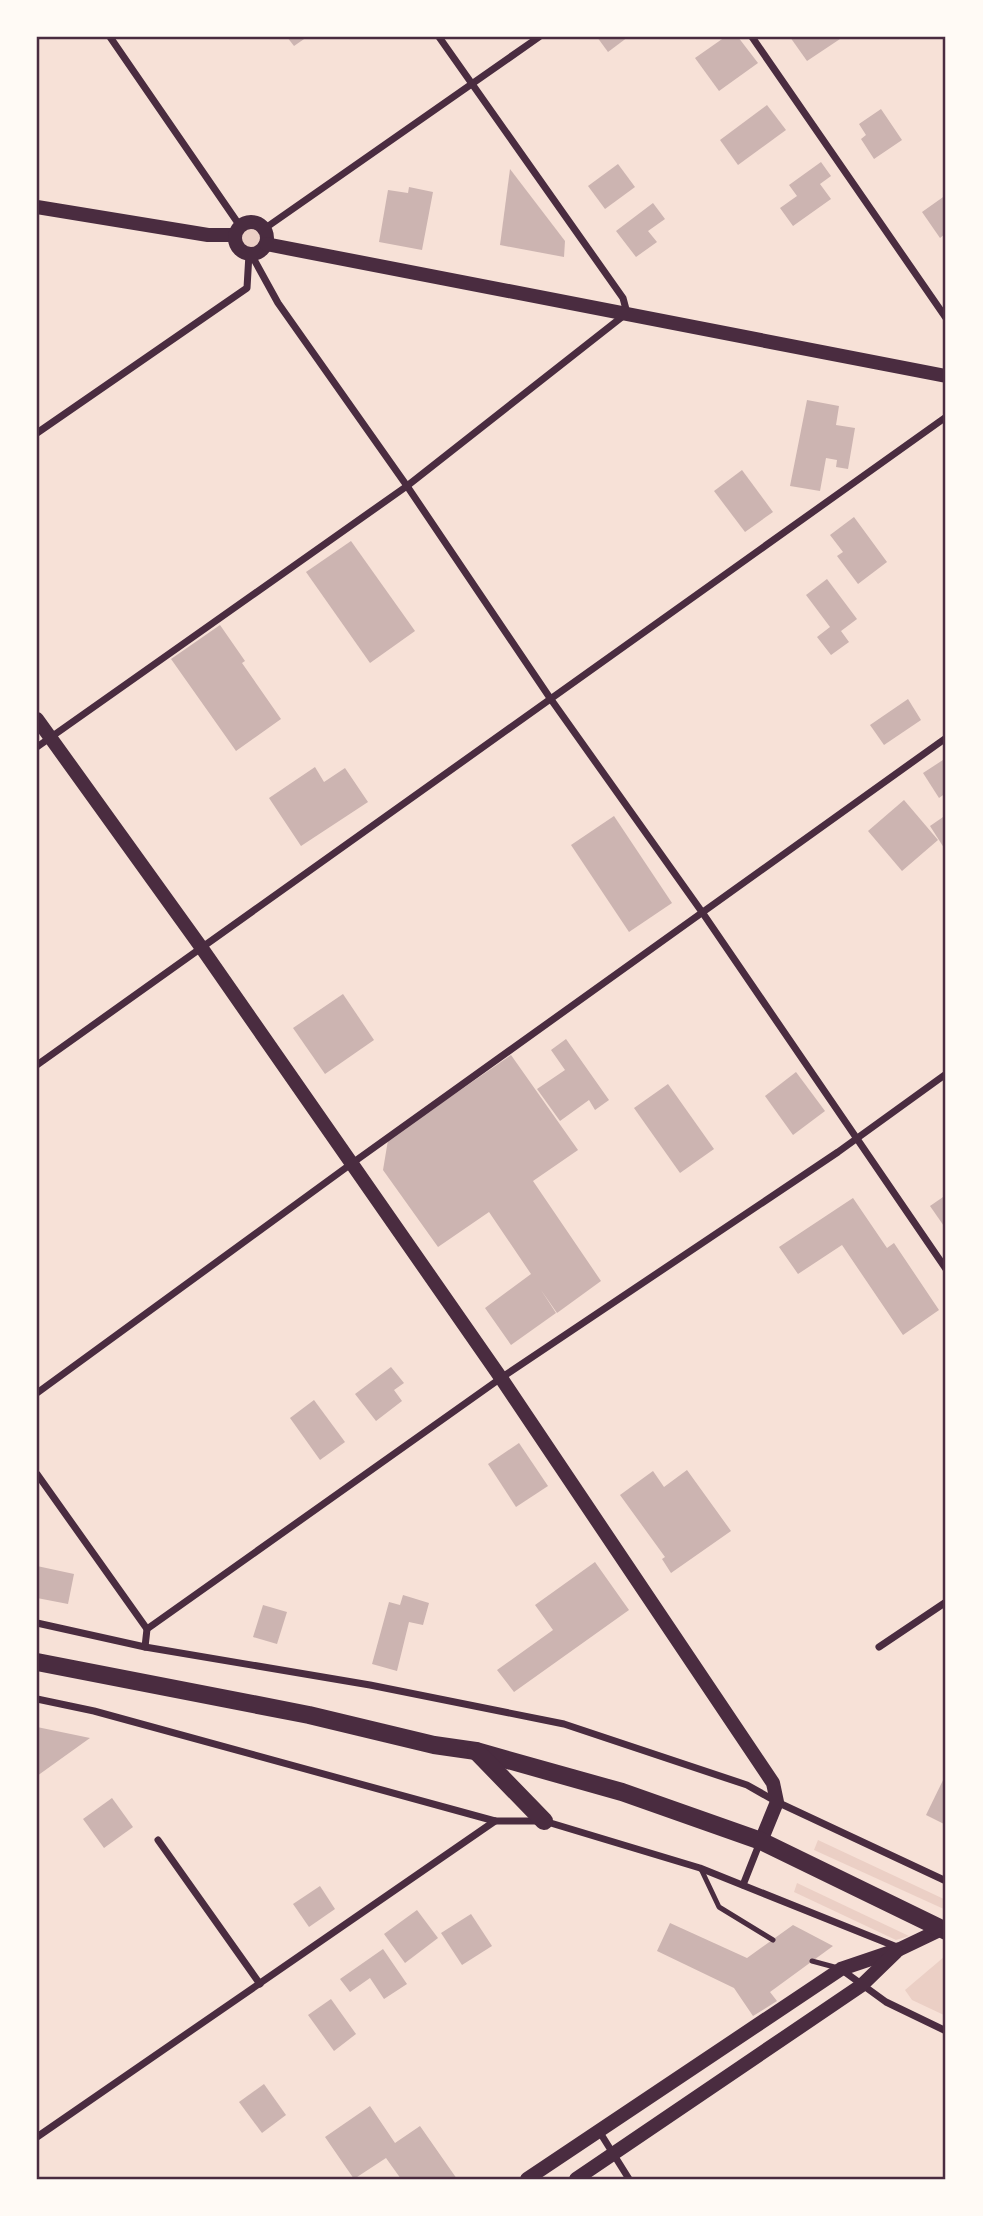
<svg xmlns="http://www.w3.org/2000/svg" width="983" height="2216" viewBox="0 0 983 2216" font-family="'IBM Plex Sans',sans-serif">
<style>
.green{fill:#ebcfc5}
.building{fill:#ccb4b1}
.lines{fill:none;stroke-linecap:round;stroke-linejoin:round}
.service{stroke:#4a2c40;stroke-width:5}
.minor{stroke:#4a2c40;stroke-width:7}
.secondary{stroke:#4a2c40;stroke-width:14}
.trunk{stroke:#4a2c40;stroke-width:18}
.neatline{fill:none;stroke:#4a2c40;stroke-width:2.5}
</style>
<rect width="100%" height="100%" fill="#f7e1d7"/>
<g class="green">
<circle cx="251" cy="238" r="13"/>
<path d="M818,1840L946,1900V1910L814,1850Z"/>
<path d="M797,1883L909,1936L896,1940L794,1892Z"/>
<path d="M944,1957L946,1958V2016L912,2000L905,1990Z"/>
</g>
<g class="building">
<path d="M287,37H307L294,46Z"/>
<path d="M597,37H628L608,52Z"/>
<path d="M725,37H738L758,63L719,91L695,58Z"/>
<path d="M790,37H843L807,61Z"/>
<path d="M767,105L786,130L738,165L720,140Z"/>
<path d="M881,109L902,140L874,159L861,139L866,135L859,124Z"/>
<path d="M821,162L831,176L820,184L831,199L793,226L780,208L797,196L789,185Z"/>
<path d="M618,164L635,187L605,209L588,186Z"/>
<path d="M510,169L565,241L564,257L500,245Z"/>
<path d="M409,187L433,192L422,250L379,242L388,190L408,193Z"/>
<path d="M946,195V233L940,238L922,212Z"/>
<path d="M653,203L665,219L648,231L657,242L636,257L616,231Z"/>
<path d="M807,400L839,406L836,425L855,428L848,469L836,467L837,460L826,458L820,491L790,486Z"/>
<path d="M742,470L773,512L745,532L714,491Z"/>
<path d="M854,517L887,562L858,584L837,556L843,552L830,535Z"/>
<path d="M351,541L415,631L370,663L306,572Z"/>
<path d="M827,579L857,619L841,631L849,642L831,655L817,637L830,627L806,595Z"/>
<path d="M220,625L245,661L242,663L281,719L236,751L171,659Z"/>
<path d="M908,699L921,720L884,745L870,725Z"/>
<path d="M946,758V793L939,798L923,773Z"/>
<path d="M315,767L324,782L345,768L368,802L301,846L269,798Z"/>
<path d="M904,800L938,840L902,871L868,831Z"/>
<path d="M946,815V851L930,826Z"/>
<path d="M614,816L672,903L629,932L571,845Z"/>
<path d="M343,994L374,1040L325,1074L293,1028Z"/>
<path d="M566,1039L609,1100L595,1110L589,1100L560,1121L537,1089L565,1070L551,1050Z"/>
<path d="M511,1055L578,1150L533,1181L601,1281L557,1313L541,1290L556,1313L511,1345L485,1308L531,1274L489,1212L438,1247L383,1170L388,1140Z"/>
<path d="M796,1072L825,1111L793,1135L765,1096Z"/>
<path d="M668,1084L714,1149L680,1173L634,1108Z"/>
<path d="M946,1195V1229L930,1206Z"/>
<path d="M853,1198L887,1248L894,1243L939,1310L903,1335L842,1245L798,1274L779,1247Z"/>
<path d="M391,1367L404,1383L394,1390L402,1401L376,1421L355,1394Z"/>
<path d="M314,1400L345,1442L320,1460L290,1418Z"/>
<path d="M519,1443L548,1486L516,1507L488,1464Z"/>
<path d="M687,1470L731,1531L671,1573L662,1559L665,1557L620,1495L653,1471L664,1487Z"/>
<path d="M595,1562L629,1610L514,1692L497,1670L553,1630L535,1605Z"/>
<path d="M37,1566L74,1574L68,1604L37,1598Z"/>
<path d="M403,1595L429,1603L423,1625L409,1622L397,1671L372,1664L389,1602L400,1605Z"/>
<path d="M263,1605L287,1612L277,1644L253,1637Z"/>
<path d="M37,1727L90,1738L37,1776Z"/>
<path d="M946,1774V1825L926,1815Z"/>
<path d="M112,1798L133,1827L104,1848L83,1819Z"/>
<path d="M320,1886L335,1909L309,1927L293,1904Z"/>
<path d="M417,1910L438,1938L405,1963L384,1934Z"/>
<path d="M471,1914L492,1946L462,1965L441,1933Z"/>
<path d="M670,1923L747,1958L793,1925L833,1946L770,1992L777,2001L753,2016L734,1988L657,1951Z"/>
<path d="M383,1949L407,1984L384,1999L370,1978L350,1992L340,1979Z"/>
<path d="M331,1999L356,2034L334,2051L308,2015Z"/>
<path d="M264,2084L286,2115L262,2133L239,2102Z"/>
<path d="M370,2106L395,2143L420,2126L457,2179H401L386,2158L354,2179L325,2137Z"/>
</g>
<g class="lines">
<g class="service">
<path d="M701,1869L719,1907L773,1940"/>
<path d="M812,1961L838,1968"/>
</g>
<g class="minor">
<path d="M110,37L240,226"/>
<path d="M752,37L946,318"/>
<path d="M264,229L539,37"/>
<path d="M251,254L278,303L407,486L550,698L702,912L946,1269"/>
<path d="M37,433L247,288L249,254"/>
<path d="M37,747L407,486L627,313L623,298L439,37"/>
<path d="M37,1065L946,417"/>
<path d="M37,1393L351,1164L946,738"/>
<path d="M37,1474L147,1629"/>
<path d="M37,1623L145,1647L370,1685L564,1724L747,1785L777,1802L946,1881"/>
<path d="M145,1647L147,1629L501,1378L838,1152L946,1074"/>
<path d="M879,1647L946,1602"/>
<path d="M37,1699L94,1711L495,1821H544L700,1868L897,1947"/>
<path d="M158,1840L260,1984"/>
<path d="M743,1885L760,1842"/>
<path d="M842,1970L886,2002L946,2031"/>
<path d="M599,2131L629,2179"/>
<path d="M37,2137L495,1821"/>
</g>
<g class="secondary">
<path d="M37,207L208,235H235"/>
<circle cx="251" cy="238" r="16"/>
<path d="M266,244L946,376"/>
<path d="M37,719L201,947L501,1378L773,1783L777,1802L761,1841"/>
<path d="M527,2179L841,1969L900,1949L946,1927"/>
<path d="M576,2179L862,1985L896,1952"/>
</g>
<g class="trunk">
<path d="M37,1662L309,1715L434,1745L476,1751L622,1792L761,1841L946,1931"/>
<path d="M476,1751L544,1821"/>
</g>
</g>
<rect width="983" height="2216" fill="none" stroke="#fffaf5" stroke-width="77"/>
<rect x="38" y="38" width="906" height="2140" class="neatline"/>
</svg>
